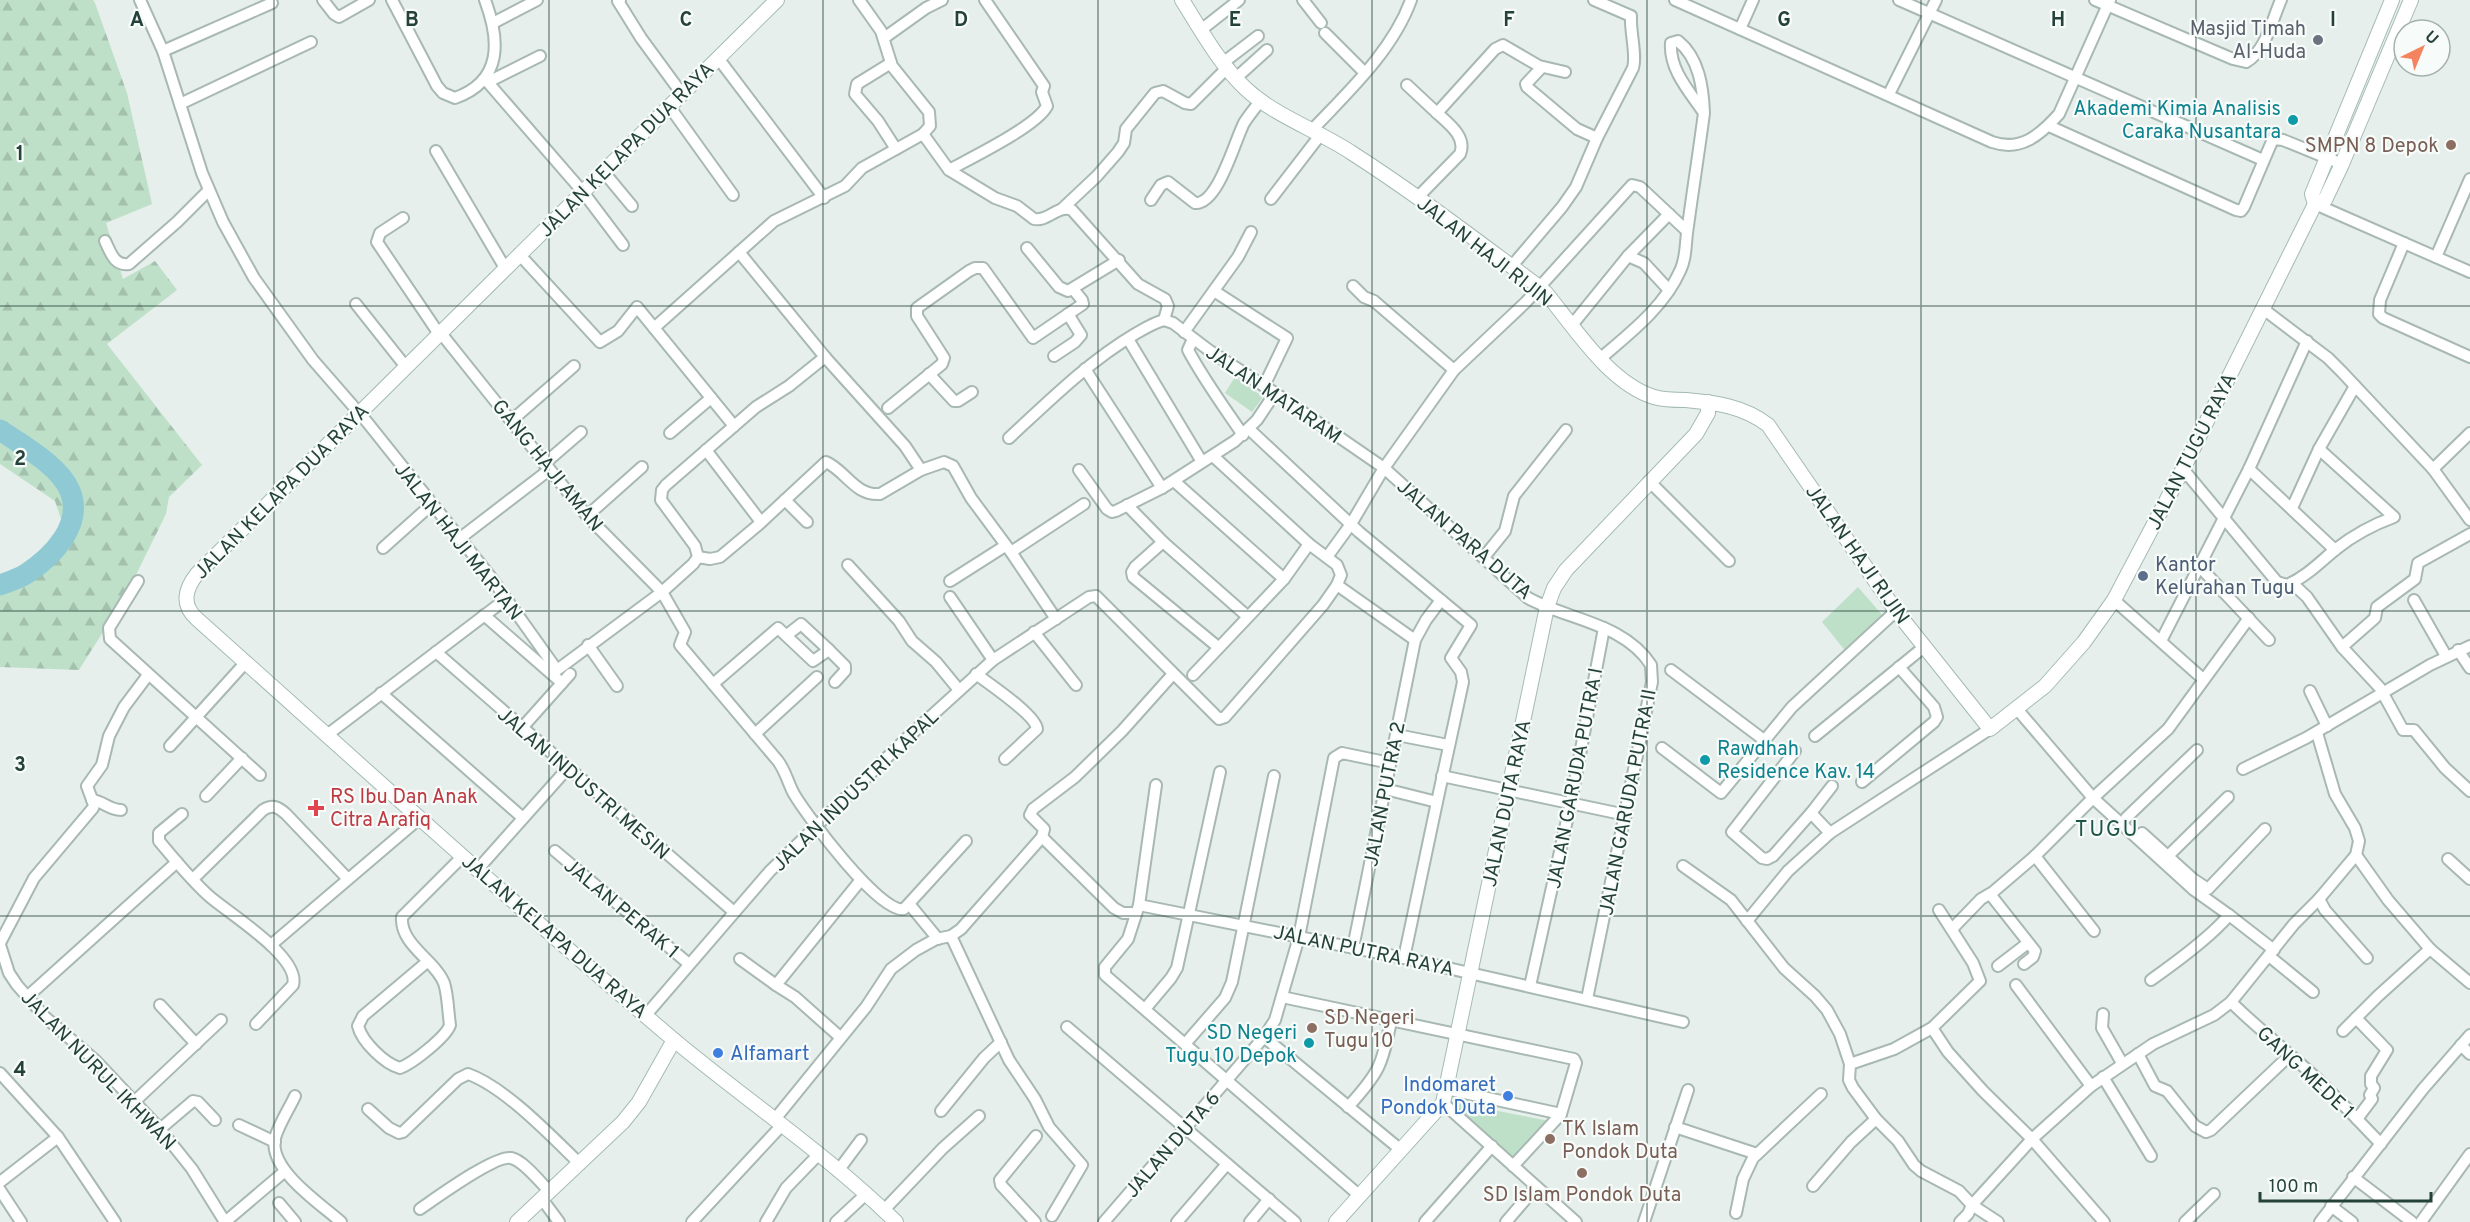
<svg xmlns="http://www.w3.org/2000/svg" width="2470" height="1222" viewBox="0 0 2470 1222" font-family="Overpass,sans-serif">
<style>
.green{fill:#bfe0c8}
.forest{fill:url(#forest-firs)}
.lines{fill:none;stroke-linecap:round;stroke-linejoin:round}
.river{stroke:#8ec9d4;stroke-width:21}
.street-casing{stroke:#a8b8b2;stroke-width:14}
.secondary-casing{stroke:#a4bbb3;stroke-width:16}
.street{stroke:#fff;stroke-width:10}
.secondary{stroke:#fff;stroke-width:14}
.grid{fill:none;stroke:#24423a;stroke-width:1.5;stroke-opacity:0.55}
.worship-dot{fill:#6b7280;stroke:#f7fbf9;stroke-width:2}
.culture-dot{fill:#0f9aa8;stroke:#f7fbf9;stroke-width:2}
.education-dot{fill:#8d6e63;stroke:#f7fbf9;stroke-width:2}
.service-dot{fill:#5c6f8a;stroke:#f7fbf9;stroke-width:2}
.health-dot{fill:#e0444e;stroke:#f7fbf9;stroke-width:2}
.shop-dot{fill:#3f7fe0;stroke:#f7fbf9;stroke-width:2}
.labels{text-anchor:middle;stroke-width:4.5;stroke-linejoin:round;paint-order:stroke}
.worship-label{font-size:20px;fill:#5b616d;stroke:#f7fbf9;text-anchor:end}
.culture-label{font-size:20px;fill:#0d838f;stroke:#f7fbf9;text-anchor:end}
.education-label{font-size:20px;fill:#785e54;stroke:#f7fbf9;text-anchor:start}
.street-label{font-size:20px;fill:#24423a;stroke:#f7fbf9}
.service-label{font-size:20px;fill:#4e5e75;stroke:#f7fbf9;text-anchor:start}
.health-label{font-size:20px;fill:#be3a42;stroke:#f7fbf9;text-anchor:start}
.shop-label{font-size:20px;fill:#366cbe;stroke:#f7fbf9;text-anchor:start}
.quarter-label{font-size:22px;letter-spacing:1.5px;fill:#1f5548;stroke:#f7fbf9}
.grid-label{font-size:20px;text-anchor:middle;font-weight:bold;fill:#24423a;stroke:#f7fbf9;stroke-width:4.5;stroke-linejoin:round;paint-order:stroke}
</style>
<defs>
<pattern id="forest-firs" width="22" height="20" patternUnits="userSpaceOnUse" patternTransform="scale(1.5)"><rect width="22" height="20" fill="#bfe0c8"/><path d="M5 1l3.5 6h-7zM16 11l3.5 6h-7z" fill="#a4c1ad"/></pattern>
</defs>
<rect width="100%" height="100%" fill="#e6efeb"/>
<g class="green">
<path d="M1235,377L1263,397L1252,412L1225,393Z"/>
<path d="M1858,587L1890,624L1852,659L1822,622Z"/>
<path d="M1448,1101L1549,1121L1510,1163Z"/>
</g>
<path class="forest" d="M0,0H93L95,3L127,93L152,204L106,223L123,279L155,261L177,290L107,344L202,465L169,497L166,514L125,597L79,670L0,667V577L49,555L64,528L55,501L0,464Z"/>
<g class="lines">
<path class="river" d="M0,430C22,445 60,466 70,491C84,525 52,557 26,574C18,579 8,582 0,585"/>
<g class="street-casing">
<g id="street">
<path d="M140,0L163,51L202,173L223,222L254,278L313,360L367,422L490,576L557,670L662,592L693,564L698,557L695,546L661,500L662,490L666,485L756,407L789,386L825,357"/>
<path d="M323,0L334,14L339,17L369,0"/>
<path d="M392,0L437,86L443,93L455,98C503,81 500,40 485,0"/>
<path d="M620,0L618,1L641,38L682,94"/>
<path d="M1303,0L1321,23"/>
<path d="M1675,0L1992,142C2021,152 2040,135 2059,114L2110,0"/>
<path d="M1899,0L2263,160"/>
<path d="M2095,0L2233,59L2246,62C2266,51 2272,20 2281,0"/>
<path d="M493,23L537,0"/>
<path d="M1740,29L1753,0"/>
<path d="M1201,30L1239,0"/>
<path d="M1325,33L1364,72"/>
<path d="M884,38L926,8L942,0"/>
<path d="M163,51L272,3"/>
<path d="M718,58L824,198"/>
<path d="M1224,62L1258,36"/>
<path d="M891,63L857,84L855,94L878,121L896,149"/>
<path d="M1542,67L1526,84L1527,87L1577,129L1597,138"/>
<path d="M1236,78L1267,50"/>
<path d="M485,79L583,192L623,245"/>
<path d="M488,82L540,56"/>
<path d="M1407,85L1437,113"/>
<path d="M1889,94L1936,0"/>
<path d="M180,104L311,42"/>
<path d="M669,106L733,195"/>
<path d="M2049,126L2236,210L2241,211L2244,207L2273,139L2283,140L2342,164"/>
<path d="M1313,129C1349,91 1393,50 1411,0"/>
<path d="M923,134L949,170L995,198L1017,206L1034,219C1048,222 1058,204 1072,210L1138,284L1165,299L1168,306L1164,320"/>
<path d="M436,151L505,268"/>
<path d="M949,170C971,158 1037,126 1047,106L1042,92L1044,86L985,0"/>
<path d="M603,171L632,206"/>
<path d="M1417,198L1460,154C1467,137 1449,124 1437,113L1495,49L1503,45L1539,66L1565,72"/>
<path d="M1271,199L1321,134"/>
<path d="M1151,200L1161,185L1168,182L1195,203C1218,205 1235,140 1244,123C1249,115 1255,108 1261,100"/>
<path d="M2315,204L2470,272"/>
<path d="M1062,209L1097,176L1118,152L1124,143L1126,129L1155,93L1163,91L1185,103L1191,104L1228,67"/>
<path d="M403,218L380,233L377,242L439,334"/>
<path d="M105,241C111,253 114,266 129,264L177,222L209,190"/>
<path d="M2404,243L2380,300L2379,314L2383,318L2470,357"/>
<path d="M1027,248L1059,287L1068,291L1119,260"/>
<path d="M739,252L825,357L905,446L921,470L944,462L953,466L971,498L1011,552L1056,619"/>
<path d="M519,254L600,342L618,331L637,307L734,426"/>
<path d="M1628,256L1644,263L1669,290"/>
<path d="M2436,257L2470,179"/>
<path d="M1511,267L1562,207L1576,187L1597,138L1633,68C1637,55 1630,33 1631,16L1594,0"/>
<path d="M1353,286L1364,297L1374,301L1454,370"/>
<path d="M1214,291L1287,338L1264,386"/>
<path d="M356,304L406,367"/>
<path d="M2262,308L2328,358L2342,372L2433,469L2470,520"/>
<path d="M1164,320L1173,323L1210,351L1275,393L1384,468L1528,598C1568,620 1624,623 1651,665L1652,682L1587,999"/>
<path d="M1572,325L1628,256L1669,214"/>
<path d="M654,328L774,221L845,186L862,168L923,134L930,126L929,112L892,66L881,31L859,0"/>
<path d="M440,332L587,516L662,592L685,632L680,645L778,761C786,772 788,783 794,794C807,816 880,914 904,909L966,841"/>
<path d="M1184,332L1238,257L1251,232"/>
<path d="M1128,339L1202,462"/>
<path d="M1193,339L1188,350C1204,380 1224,407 1243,435"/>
<path d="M1054,356L1075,342L1081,335L1068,314"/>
<path d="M1601,358C1630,333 1664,307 1680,271C1687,257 1685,242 1688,226C1693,189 1699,151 1704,113C1703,87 1699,58 1678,41L1671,43C1669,70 1690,92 1704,113"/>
<path d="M1085,369L1162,488"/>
<path d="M929,374L954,401H958L972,392"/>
<path d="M888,408L942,364L944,358L917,316V308L969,271L975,268H983L1033,338L1083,304L1082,300L1073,289"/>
<path d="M511,421L574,366"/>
<path d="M1249,429L1359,532L1471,625L1451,658L1461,672L1463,682L1437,802L1385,789"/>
<path d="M670,433L711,398"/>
<path d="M1009,438C1049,401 1088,362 1135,334C1144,329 1153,323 1164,320"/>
<path d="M706,450L761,522"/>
<path d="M544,464L581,432"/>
<path d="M2183,469L2277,582L2287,585C2306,577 2320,562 2336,549C2355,534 2372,525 2394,517L2319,449"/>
<path d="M2249,469L2335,550"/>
<path d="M2433,469L2470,433"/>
<path d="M1079,470L1107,509L1112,512L1116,511L1162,488L1235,441L1257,420L1275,393"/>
<path d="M1174,481L1284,579"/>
<path d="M1649,481L1729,561"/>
<path d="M785,500L807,522"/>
<path d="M1127,505L1163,542L1247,616"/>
<path d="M2292,508L2319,449L2355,386"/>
<path d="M587,516L642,467"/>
<path d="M459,539L549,470"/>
<path d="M1163,542L1135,567L1132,572L1133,577L1218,647"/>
<path d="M383,548L431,505"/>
<path d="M1011,552L1084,504"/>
<path d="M698,557L710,559L720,557L757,526L826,462C846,471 855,496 880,494L921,470"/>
<path d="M1327,557L1351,524L1384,468L1454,370L1526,302L1632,185L1640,187L1687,231"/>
<path d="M1484,557L1505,531L1514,496L1566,430"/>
<path d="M848,565L899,621L912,641L936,662L959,690"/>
<path d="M2199,566L2269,640"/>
<path d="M138,581L109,628L110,639L260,775"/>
<path d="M950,581L1005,546"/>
<path d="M2292,583L2307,597L2342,647L2380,688L2403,730H2414L2445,768L2470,791"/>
<path d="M1337,585L1415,640"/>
<path d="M950,597L993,660"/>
<path d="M2114,600L2203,679"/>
<path d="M2414,600L2446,656"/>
<path d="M484,615L562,683"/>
<path d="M1034,632L1076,685"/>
<path d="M787,635L801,624L829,650"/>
<path d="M2161,641L2249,469L2307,341"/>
<path d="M588,645L617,686"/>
<path d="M2342,647L2375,618L2377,607L2415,579L2418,563L2470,534"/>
<path d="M2458,650L2470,668"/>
<path d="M436,652L734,912"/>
<path d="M1671,670L1764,740"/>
<path d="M976,674C989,684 1036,715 1037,729L1005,759"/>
<path d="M1193,675L1284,579L1309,544"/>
<path d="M713,684L778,628L813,661L829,650L845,666V671L835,682"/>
<path d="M2310,691L2327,726"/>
<path d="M381,693L523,818"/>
<path d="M2017,709L2093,798L2194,890L2229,915"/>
<path d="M521,729L570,674"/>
<path d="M755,734L817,677"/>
<path d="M327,735L506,599"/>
<path d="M1397,735L1448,745"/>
<path d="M1815,736L1924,647"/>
<path d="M170,746L246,662"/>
<path d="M1662,748L1721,793L1792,707L1896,611"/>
<path d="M1795,751L1732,832L1762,858L1767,859L1773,856L1811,813L1830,833"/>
<path d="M2243,769L2306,738L2430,665L2470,646"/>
<path d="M1442,776L1626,815"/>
<path d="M1862,782L1934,722L1937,717L1934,707L1899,667"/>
<path d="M1156,785L1139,905L1128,939L1105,967V975L1360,1196"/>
<path d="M206,796L242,758"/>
<path d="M92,800C103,801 109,810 121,810"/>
<path d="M1811,813L1832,786"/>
<path d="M182,814L159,833V841C175,860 191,880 209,896C228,913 301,957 293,985L256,1024"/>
<path d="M2126,818L2197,750"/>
<path d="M2142,833L2193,879L2208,889L2265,829"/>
<path d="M1042,837L1114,908L1123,913H1136"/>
<path d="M555,851L689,964"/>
<path d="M2356,855L2388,900L2430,949L2470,983"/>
<path d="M2035,856L2094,931"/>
<path d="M2168,856L2228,797"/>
<path d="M2448,859L2470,879"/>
<path d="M1683,866L1731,900L1784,968L1815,996L1827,1010L1840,1034L1850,1064L1849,1080L1853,1088L1876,1119L1898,1141L1914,1165L1921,1171L1959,1191L1972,1205L1998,1222"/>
<path d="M478,869L567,769"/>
<path d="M193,879L263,810C273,804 278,807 286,814L347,878"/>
<path d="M1990,894L2035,951L2033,957L2024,964"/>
<path d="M2319,899L2325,910L2367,958"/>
<path d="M910,905L938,939"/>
<path d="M1139,905L1404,958L1683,1022"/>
<path d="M1747,921L1788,871L1830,833L1990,729"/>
<path d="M1952,929L1981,899L1993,892L2035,856L2093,798L2168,729L2249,618"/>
<path d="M951,936L1009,1060L1035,1099L1049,1127L1082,1165L1052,1216"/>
<path d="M0,943L34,878L93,808L94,805L87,786L102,765L109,736L124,707L148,675"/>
<path d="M0,945L9,973L17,985L45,1017L96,1061L160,1129L192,1169L225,1222"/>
<path d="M271,945L420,818"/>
<path d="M1353,948L1415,640L1426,620L1441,600"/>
<path d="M2269,956L2313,992"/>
<path d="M1404,958L1437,802"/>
<path d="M740,959L776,985"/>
<path d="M427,962L363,1016L358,1026C362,1042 385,1064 400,1068C413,1063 446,1037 450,1025C448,1012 448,995 444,983C435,960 400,945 402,917L463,856"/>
<path d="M1998,966L2028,943"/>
<path d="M2151,980C2175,963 2211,937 2229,915L2274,950"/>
<path d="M2016,985L2091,1086"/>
<path d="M1530,986L1571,802L1604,628"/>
<path d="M27,997L177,862"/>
<path d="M1282,997L1574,1059L1576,1063L1561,1114L1513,1166"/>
<path d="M2231,1002C2250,1021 2270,1037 2290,1055C2323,1082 2351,1113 2381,1144"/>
<path d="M160,1005L196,1044"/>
<path d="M1145,1009L1171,978L1177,968L1220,772"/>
<path d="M2103,1014L2102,1028L2122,1063"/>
<path d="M646,1015L770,871L907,738L993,660L1089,597L1096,596L1219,719L1225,717L1323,605L1337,585L1341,575L1337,565L1309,544L1213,456"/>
<path d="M2356,1018L2387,1050L2371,1076V1084L2374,1088L2370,1095L2372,1099L2357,1119"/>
<path d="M1067,1027L1295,1222"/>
<path d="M1932,1028L1980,981L1973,963L1939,910"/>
<path d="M2343,1031L2378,996L2430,949"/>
<path d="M840,1037L795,997L776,985L860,881"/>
<path d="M1264,1037L1401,1150"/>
<path d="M1185,1044L1225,998L1232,982L1274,776"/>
<path d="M2461,1045L2470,1054"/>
<path d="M2138,1054L2155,1086L2167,1091L2195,1126L2206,1132L2211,1130L2290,1055"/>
<path d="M1850,1064L1894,1049L1932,1028L1948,1052L1983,1091L2032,1139L2104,1222"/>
<path d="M0,1073L58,1137L115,1222"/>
<path d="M2103,1077L2151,1156"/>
<path d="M1446,1089L1561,1114"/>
<path d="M295,1096C289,1109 279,1124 275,1138C268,1170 321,1204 341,1222"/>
<path d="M135,1101L221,1020"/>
<path d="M1443,1103L1576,1222"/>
<path d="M1348,1107C1379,1073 1382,1066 1391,1021"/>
<path d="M368,1109L389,1128L399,1133L403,1132L458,1079L468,1074C505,1087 552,1137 580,1164"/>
<path d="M941,1111L984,1058L1001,1042"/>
<path d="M775,1119L866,1007L891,969L916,950L936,939L951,936L961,929L1042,837L1044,829L1030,815L1033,809L1075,777L1122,731L1173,674"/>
<path d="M239,1125L275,1142"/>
<path d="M1675,1127L1757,1154"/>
<path d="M160,1129L193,1101L198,1102L215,1120"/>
<path d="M838,1171L861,1140"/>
<path d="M2353,1177L2412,1222"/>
<path d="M0,1182L58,1137"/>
<path d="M1813,1186L1851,1142L1876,1119"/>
<path d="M0,1190L21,1222"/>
<path d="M542,1199L559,1222"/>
<path d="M279,1203L295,1222"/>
<path d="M2331,1206L2352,1222"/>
<path d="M420,1209C436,1198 495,1155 511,1158C523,1160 541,1183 550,1192"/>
<path d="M884,1210L943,1148L979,1116"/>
<path d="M1736,1213L1743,1179L1753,1158L1821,1094"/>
<path d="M225,1222L284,1172"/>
<path d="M692,1222L782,1125"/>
<path d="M766,1222L786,1188L818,1155"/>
<path d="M836,1222L866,1194"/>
<path d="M1035,1222L1001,1185L1000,1180L1036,1136"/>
<path d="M1104,1222L1264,1037L1275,1020L1299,937L1334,758L1342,753L1390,763"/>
<path d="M1177,1222L1227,1164"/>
<path d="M1250,1222L1269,1199"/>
<path d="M1425,1222L1492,1146"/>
<path d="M1506,1222L1536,1187"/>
<path d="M1644,1222L1688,1090"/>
<path d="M1960,1222L1968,1214L1972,1205L2032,1139L2091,1086L2153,1044L2214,1015L2231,1002L2294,924L2319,899L2356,855L2359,841L2355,828L2335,794L2317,733"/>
<path d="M2185,1222L2214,1194"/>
<path d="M2320,1222L2423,1089L2470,1035"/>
<path d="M2421,1222L2470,1154"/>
</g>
</g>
<g class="secondary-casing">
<g id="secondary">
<path d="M777,0L197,574C185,589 181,605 197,619C355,760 512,903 674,1040C747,1101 828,1155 896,1222"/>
<path d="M1182,0C1201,30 1220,65 1246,89C1275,116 1319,131 1352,153C1416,194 1477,241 1538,286L1546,293C1575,328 1609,383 1654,397C1664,400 1675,400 1686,400C1717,403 1743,406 1768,425L1896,611L1990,729L2045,686L2084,642L2114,600L2183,469L2315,204L2325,200L2342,164L2411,0"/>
<path d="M2315,204L2312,194L2392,0"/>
<path d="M517,1222L623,1122L639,1102L674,1040"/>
<path d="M1336,1222L1443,1103L1547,607L1554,588L1566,570L1696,434L1708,413V402"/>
</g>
</g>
<use href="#street" class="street"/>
<use href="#secondary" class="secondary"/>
</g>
<path class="grid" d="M274,0V1222M549,0V1222M823,0V1222M1098,0V1222M1372,0V1222M1647,0V1222M1921,0V1222M2196,0V1222M0,306H2470M0,611H2470M0,916H2470"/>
<circle class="worship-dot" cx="2318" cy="40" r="6"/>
<g class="culture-dot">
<circle cx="2293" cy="120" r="6"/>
<circle cx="1705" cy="760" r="6"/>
<circle cx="1309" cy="1043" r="6"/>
</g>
<g class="education-dot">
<circle cx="2451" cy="145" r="6"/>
<circle cx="1312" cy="1028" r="6"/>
<circle cx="1550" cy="1139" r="6"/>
<circle cx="1582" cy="1173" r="6"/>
</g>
<circle class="service-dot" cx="2143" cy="576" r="6"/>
<path class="health-dot" d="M313 799h6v6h6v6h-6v6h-6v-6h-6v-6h6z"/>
<g class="shop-dot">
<circle cx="718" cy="1053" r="6"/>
<circle cx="1508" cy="1096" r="6"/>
</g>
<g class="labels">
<g class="worship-label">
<text x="2306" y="35">Masjid Timah<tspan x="2306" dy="23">Al-Huda</tspan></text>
</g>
<g class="culture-label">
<text x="2281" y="115">Akademi Kimia Analisis<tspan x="2281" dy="23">Caraka Nusantara</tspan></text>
<text x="1717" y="755" text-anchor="start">Rawdhah<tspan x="1717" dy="23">Residence Kav. 14</tspan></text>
<text x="1297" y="1039">SD Negeri<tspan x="1297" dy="23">Tugu 10 Depok</tspan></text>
</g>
<g class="education-label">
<text x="2439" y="152" text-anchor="end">SMPN 8 Depok</text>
<text x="1324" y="1024">SD Negeri<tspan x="1324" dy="23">Tugu 10</tspan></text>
<text x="1562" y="1135">TK Islam<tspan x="1562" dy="23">Pondok Duta</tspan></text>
<text x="1582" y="1201" text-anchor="middle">SD Islam Pondok Duta</text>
</g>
<g class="street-label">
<text transform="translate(626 149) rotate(-45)" y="7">JALAN KELAPA DUA RAYA</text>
<text transform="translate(1485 251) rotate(38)" y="7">JALAN HAJI RIJIN</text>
<text transform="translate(1274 394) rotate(34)" y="7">JALAN MATARAM</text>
<text transform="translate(2191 451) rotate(-63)" y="7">JALAN TUGU RAYA</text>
<text transform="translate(548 465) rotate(51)" y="7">GANG HAJI AMAN</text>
<text transform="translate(281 491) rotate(-45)" y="7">JALAN KELAPA DUA RAYA</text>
<text transform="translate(1465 539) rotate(41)" y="7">JALAN PARA DUTA</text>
<text transform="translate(459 541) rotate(52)" y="7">JALAN HAJI MARTAN</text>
<text transform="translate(1858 554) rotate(55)" y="7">JALAN HAJI RIJIN</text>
<text transform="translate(1574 778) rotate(-79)" y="7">JALAN GARUDA PUTRA I</text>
<text transform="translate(584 783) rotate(41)" y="7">JALAN INDUSTRI MESIN</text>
<text transform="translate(855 790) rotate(-44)" y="7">JALAN INDUSTRI KAPAL</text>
<text transform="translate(1384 794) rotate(-79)" y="7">JALAN PUTRA 2</text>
<text transform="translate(1627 802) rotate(-79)" y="7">JALAN GARUDA PUTRA II</text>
<text transform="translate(1506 803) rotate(-78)" y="7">JALAN DUTA RAYA</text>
<text transform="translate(622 908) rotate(40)" y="7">JALAN PERAK 1</text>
<text transform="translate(555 936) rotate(41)" y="7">JALAN KELAPA DUA RAYA</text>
<text transform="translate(1364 950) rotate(12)" y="7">JALAN PUTRA RAYA</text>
<text transform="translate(99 1070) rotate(46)" y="7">JALAN NURUL IKHWAN</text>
<text transform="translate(2306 1072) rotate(43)" y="7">GANG MEDE 1</text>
<text transform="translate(1172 1144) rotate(-49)" y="7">JALAN DUTA 6</text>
</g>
<g class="service-label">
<text x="2155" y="571">Kantor<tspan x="2155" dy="23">Kelurahan Tugu</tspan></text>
</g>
<g class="health-label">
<text x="330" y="803">RS Ibu Dan Anak<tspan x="330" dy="23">Citra Arafiq</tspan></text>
</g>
<g class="shop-label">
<text x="730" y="1060">Alfamart</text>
<text x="1496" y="1091" text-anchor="end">Indomaret<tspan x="1496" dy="23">Pondok Duta</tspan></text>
</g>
<g class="quarter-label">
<text x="2107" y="836">TUGU</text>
</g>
</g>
<g class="grid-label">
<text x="137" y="26">A</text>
<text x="412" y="26">B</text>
<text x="686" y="26">C</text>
<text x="961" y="26">D</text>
<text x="1235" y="26">E</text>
<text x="1509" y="26">F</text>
<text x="1784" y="26">G</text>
<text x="2058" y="26">H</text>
<text x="2333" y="26">I</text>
<text x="20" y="160">1</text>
<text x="20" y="465">2</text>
<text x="20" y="771">3</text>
<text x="20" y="1076">4</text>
</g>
<g transform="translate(2422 48) rotate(43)"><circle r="28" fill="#f7fbf9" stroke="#a3b1ad" stroke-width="1.5"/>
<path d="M0-4.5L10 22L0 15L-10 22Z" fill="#f4845f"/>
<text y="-9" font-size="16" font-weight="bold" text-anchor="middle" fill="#24423a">U</text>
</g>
<path d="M2260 1192v9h171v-9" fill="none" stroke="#24423a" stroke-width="3"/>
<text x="2269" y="1192" font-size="18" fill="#24423a" stroke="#f7fbf9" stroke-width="4.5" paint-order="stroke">100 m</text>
</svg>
